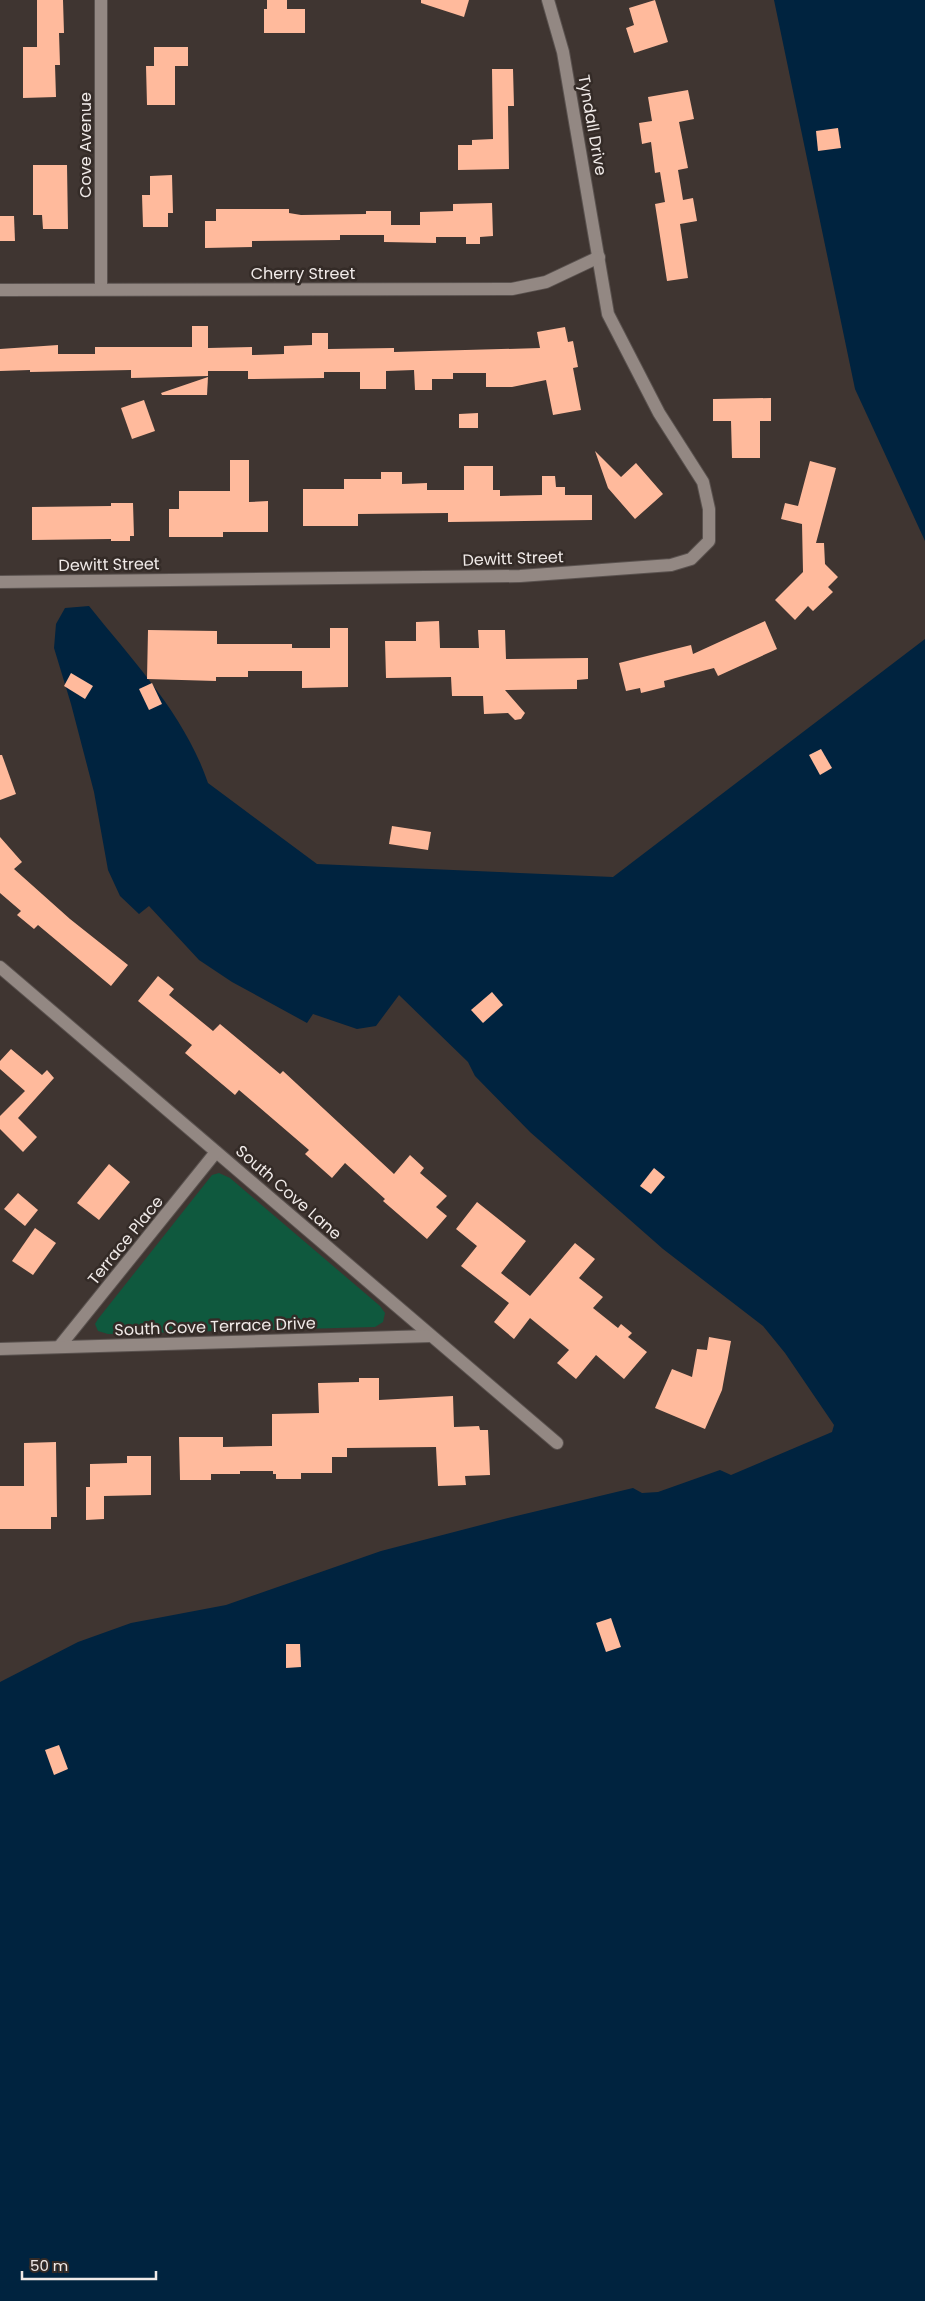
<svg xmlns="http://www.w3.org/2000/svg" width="925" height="2301" viewBox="0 0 925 2301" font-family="Poppins,sans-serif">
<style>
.green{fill:#0f593e}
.water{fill:#00233f}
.building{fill:#ffba9c}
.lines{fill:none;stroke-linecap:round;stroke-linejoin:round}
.minor-casing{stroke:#5a524f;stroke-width:14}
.tertiary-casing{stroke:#5a524f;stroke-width:14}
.minor{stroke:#938883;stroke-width:12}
.tertiary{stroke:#938883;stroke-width:12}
.labels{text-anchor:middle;stroke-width:5;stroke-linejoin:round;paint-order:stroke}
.street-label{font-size:16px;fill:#f0eae8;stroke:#342b27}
</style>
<rect width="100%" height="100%" fill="#3f3531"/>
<path class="green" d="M219,1173L230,1178L380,1306L385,1313L383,1322L375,1327L108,1334L98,1331L95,1324L98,1319L212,1175Z"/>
<g class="water">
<path d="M774,0H925V541L855,389Z"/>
<path d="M89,606C133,661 185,715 208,783L317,864L613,877L925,639V2301H0V1682L78,1642L131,1623L226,1605L381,1551L504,1519L633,1488L642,1493L658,1492L720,1470L731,1475L832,1432L834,1425L785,1353L763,1326L663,1249L530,1132L475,1076L468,1062L399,995L376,1026L357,1029L313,1014L307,1023L232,982L199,960L149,906L139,914L120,896L108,870L94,792L71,704L54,648L56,624L65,608Z"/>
</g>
<g class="building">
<path d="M37,0H63L64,33H59L60,65H55L56,97L23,98V47H37Z"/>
<path d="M267,0H287V9H305V33H264V9H267Z"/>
<path d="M421,0H469L464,17L421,3Z"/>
<path d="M655,0L668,42L634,53L626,28L634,25L629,8Z"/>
<path d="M154,47H188V66H175V105H147L146,66H154Z"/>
<path d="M492,69H513L514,106H508L509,169L458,170V145H472V140L493,139Z"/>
<path d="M688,90L694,119L679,122L688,168L678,170L683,200L693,198L697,221L680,224L688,278L667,281L655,204L665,202L660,172L655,173L651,142L642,144L639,123L652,121L648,97Z"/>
<path d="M838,128L841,148L818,151L816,131Z"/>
<path d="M33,165H67L68,229H43L42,215H33Z"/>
<path d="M172,175L173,213H168V227H143L142,195H150V176Z"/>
<path d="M492,203L493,236L480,237V244H466V237H436V243L384,242V235H340V240L252,241V247L205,248V221H216V209H289V213L301,215L366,214V211H391V225H420V212L453,211V204Z"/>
<path d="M0,216H14L15,241H0Z"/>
<path d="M192,326H208V348L252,347V355L284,354V346L312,345V333H328V349L394,348V352L540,348L537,332L565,327L568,342L573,341L578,367L573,368L581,410L553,415L546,380L512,387H486V373H453V379H432V390H415L414,370L386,371V389H360V372H324V378L248,379V371H208V376L131,378V370L30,372V370L0,371V349L58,345V354H95V347H192Z"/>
<path d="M208,377L207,395H162L161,393Z"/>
<path d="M771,398V421H760V458H732L731,421H713V399Z"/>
<path d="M144,400L155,431L132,439L121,408Z"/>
<path d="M478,413V428H459V414Z"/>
<path d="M595,451L621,477L636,463L663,494L635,519L608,488Z"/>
<path d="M230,460H249V502L268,501V532H223V537H169V509H179V491H230Z"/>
<path d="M810,461L836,468L816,543H824L825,564L838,577L828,587L833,592L813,611L808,606L795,620L775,600L803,572L802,524L781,519L785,503L798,506Z"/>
<path d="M464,466H493V490H500V496L542,495V476H555L556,487H565V495H592V520L448,522V513L358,514V526H303V489H344V479H381V472H402V484L427,483V490H464Z"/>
<path d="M111,503H133L134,536H130V541H111V539L32,540V507L111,506Z"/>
<path d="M439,621L440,648H479L478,630H505L506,659L588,658V679L577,680V689L505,690L525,713L521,719L515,720L508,713L484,714L483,696H452L451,677L386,678L385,641H416V622Z"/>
<path d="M765,621L777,649L718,676L714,668L664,681L665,687L641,693L640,688L626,691L619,663L691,645L693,654Z"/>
<path d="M330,628H348V687L302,688V671H248V677H216V681L147,679L148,630L217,631V644H292V648H330Z"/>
<path d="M71,673L93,686L85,699L64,686Z"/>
<path d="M152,683L162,704L149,710L139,689Z"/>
<path d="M821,749L832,768L820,775L809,755Z"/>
<path d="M0,755H2L16,794L0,800Z"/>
<path d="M392,826L431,832L428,850L389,844Z"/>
<path d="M0,837L22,862L14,869L70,919L128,965L111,986L38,925L34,929L17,915L21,911L0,893Z"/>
<path d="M158,976L174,989L169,995L213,1031L220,1024L280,1074L283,1071L394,1174L410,1155L424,1168L420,1173L447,1196L436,1207L447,1216L427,1239L383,1201L385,1199L345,1163L332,1178L305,1154L309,1150L239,1090L235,1095L185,1053L192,1045L138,1001Z"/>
<path d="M492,992L503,1005L483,1023L471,1010Z"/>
<path d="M11,1049L42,1075L47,1070L54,1078L18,1118L37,1137L23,1152L0,1129V1116L25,1091L0,1069V1061Z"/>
<path d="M109,1164L130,1182L99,1220L77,1203Z"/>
<path d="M654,1168L665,1177L651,1194L640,1186Z"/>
<path d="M18,1193L38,1210L25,1226L4,1209Z"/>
<path d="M477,1202L526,1241L501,1273L530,1296L575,1243L595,1259L579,1278L603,1297L593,1308L618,1328L621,1324L632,1333L628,1337L647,1352L624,1379L596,1355L576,1379L557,1363L569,1350L530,1318L514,1339L494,1322L509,1303L461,1266L477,1246L456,1229Z"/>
<path d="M35,1228L56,1243L33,1275L12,1261Z"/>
<path d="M709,1337L731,1341L722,1390L705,1429L655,1408L672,1369L692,1377L697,1349L707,1350Z"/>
<path d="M359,1378H379V1400L453,1396L454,1427L479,1426L480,1430H488L490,1475L465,1476L466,1485L438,1486L436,1447L347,1448V1457H332V1473H301V1479H276V1474H273V1471H240V1474H211V1480H180L179,1437H223V1447L272,1446V1414L319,1413L318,1383L359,1382Z"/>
<path d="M56,1442L57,1517H51V1529H0V1486H24V1443Z"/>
<path d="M127,1456H151V1495L104,1496V1519L86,1520V1487H90V1464L127,1463Z"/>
<path d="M611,1618L621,1647L606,1652L596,1623Z"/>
<path d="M286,1644H300L301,1667L286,1668Z"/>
<path d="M59,1745L68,1769L54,1775L45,1750Z"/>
</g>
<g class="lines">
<g class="minor-casing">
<g id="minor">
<path d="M101,289V0"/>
<path d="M0,582L520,576L671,565L691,559L709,541V509L703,482L659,413L608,314L563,52L548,0"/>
<path d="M0,967L557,1443"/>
<path d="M59,1347L216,1152"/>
<path d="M0,1349L431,1336"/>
</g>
</g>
<g class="tertiary-casing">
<path id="tertiary" d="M0,290L512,289L546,282L599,257"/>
</g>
<use href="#minor" class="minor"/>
<use href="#tertiary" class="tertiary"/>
</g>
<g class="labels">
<g class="street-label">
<text transform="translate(593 125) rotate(80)" y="6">Tyndall Drive</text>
<text transform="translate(85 145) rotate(-90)" y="6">Cove Avenue</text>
<text x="303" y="279">Cherry Street</text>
<text transform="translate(513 558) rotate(-2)" y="6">Dewitt Street</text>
<text transform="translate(109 564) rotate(-1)" y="6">Dewitt Street</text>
<text transform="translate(289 1192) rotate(41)" y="6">South Cove Lane</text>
<text transform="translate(125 1240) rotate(-51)" y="6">Terrace Place</text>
<text transform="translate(215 1326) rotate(-2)" y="6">South Cove Terrace Drive</text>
</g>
</g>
<path d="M22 2271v8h134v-8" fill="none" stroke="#f0eae8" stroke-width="2.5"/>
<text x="30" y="2271" font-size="15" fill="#f0eae8" stroke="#342b27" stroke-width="4" paint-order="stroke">50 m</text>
</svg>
